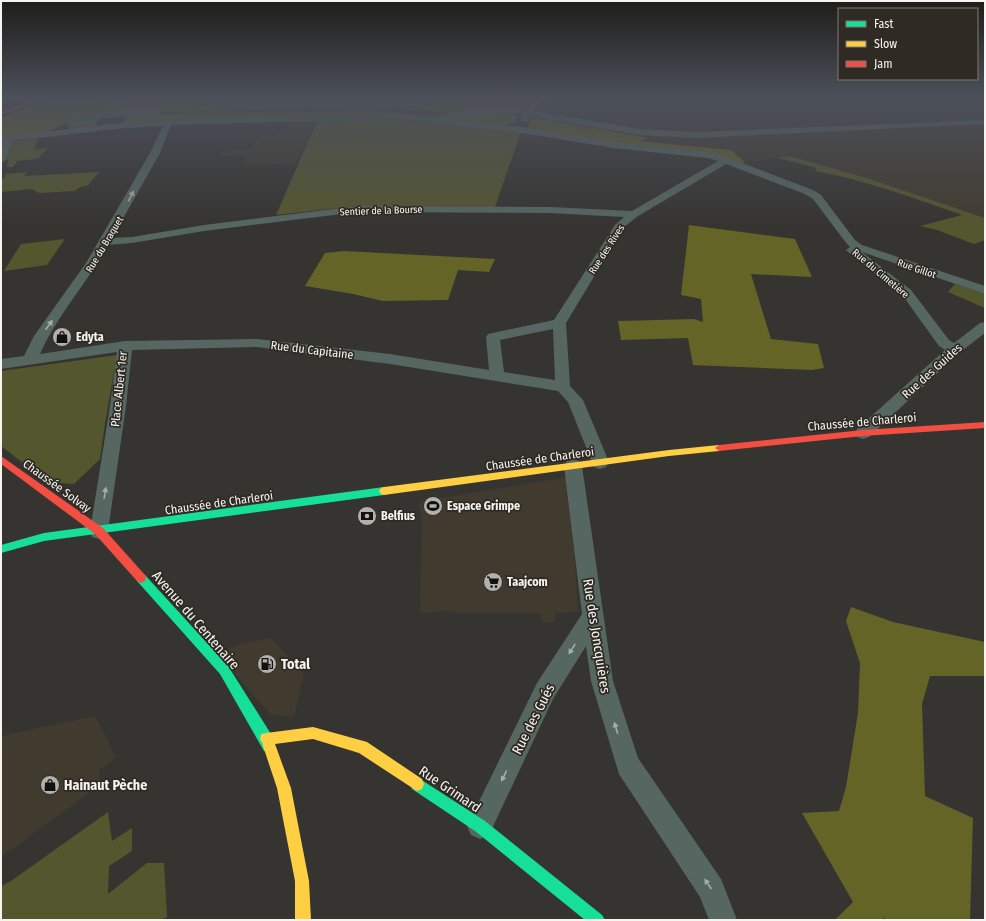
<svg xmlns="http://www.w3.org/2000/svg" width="986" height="921" viewBox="0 0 986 921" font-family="'Fira Sans Condensed',sans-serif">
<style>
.built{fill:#413b2f}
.green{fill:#54562e}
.forest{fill:#636426}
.water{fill:#136165}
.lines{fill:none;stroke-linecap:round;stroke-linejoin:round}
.street{fill:#566661;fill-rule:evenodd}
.fast{fill:#16e098;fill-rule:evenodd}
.slow{fill:#ffcf43;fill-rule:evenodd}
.jam{fill:#f24e42;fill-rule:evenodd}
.oneway{fill:#a6ada8}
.labels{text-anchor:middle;stroke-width:3.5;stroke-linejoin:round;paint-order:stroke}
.far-street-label{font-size:10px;fill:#f7f4ef;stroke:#2f2b24}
.poi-label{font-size:12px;font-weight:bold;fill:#f7f4ef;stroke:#2f2b24;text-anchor:start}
.street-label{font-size:12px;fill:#f7f4ef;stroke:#2f2b24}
.near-street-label{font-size:14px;fill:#f7f4ef;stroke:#2f2b24}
.near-poi-label{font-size:14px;font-weight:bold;fill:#f7f4ef;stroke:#2f2b24;text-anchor:start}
</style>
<rect width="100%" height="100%" fill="#363431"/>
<g class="built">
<path d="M182,98H985V218L867,178L789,156L745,162L731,150L637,141L528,125L529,120L510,118L500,123L369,111L156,115L126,118L127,116L98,117L97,123L77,125L64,122L1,118Z"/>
<path d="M288,121H316L295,164L243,166L246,155L219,157L221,151L252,149L259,136H275L277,134L285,133L289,125H287Z"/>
<path d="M569,477L578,612L555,613V622L542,623L541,613H460L449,611L420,613L422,522L419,502Z"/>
<path d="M271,638L304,674L294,716L271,715L216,653L241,644Z"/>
<path d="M95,716L116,757L99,770L100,785L1,857V736Z"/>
</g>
<g class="green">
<path d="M380,119L418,121L521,132L495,207L356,206L276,215L317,121Z"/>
<path d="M39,138L34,149L48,148L38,159L17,161L13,167H7L8,159L1,160L9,141Z"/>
<path d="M789,156L867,178L985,218V240L974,244L937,230L920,226L962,215C914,198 865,180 815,171L817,168L778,158Z"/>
<path d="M27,172L24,176L99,172L91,181L89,185L78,188L75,191L39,193L32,189L1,192V179L5,178V174Z"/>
<path d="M65,239L47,265L4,271L21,244Z"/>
<path d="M955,284L985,294V308L948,292Z"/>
<path d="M117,355L105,423L100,459L74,484L48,482L1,446V371Z"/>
<path d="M108,812L112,841L132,828V851L109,866L108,894L147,863H164L167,917L161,920H1V886L11,881Z"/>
</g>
<g class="forest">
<path d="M160,98H541L529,108L519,110L451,113L378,107L178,112L117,111L106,112L75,119L48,132L1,138V117L41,102Z"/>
<path d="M369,111L422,115L509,113L516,116L518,120L513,123L499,126L386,115L138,122L122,124L127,116L98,117L96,127L69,130C82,115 117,115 135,114Z"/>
<path d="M538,118L648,138L639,141L731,150L745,162L740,165L719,156L566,137L528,128L529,120Z"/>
<path d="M689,225L795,239L812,277L751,274L771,339L818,344L824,368L812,370L693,365L688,338L621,340L618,321L694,319L703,322L701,299L681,295Z"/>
<path d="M344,251L495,259L489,272L458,270L448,300L383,301L353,294L305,286L325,253Z"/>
<path d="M851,607L893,622L985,642V676H930L922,704L925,796L973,818L970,920H886L884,917L883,920H835L853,902L802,813L839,811L846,787L858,713L860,663L846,621Z"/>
</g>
<path class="water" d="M1,98H110L1,102Z"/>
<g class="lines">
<g class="street">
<path d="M538,98H548L540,103L534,111L639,129L696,132L985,120V124L696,138L639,135L531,116L527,122H524L520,120L524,114L518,113L450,116L446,114L450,112L500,109L527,110L534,99Z"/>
<path d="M156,110L160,112L159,114L102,118L70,128L66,125C81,110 135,110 156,110Z"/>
<path d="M381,115L411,116L516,126L614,142L710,152L729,158L813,190L821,195L855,240L862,245L985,286V294L862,252L911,290L949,340L954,343L980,323L985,322V333L959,353L869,437L863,439L857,437L855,433L857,429L945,350L939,346L903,296L848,252L846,250L850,247L847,244L813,199L805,194L726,164L638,216L624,227L566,323L570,386L583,400L609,462L606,467L600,469L594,467L568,402L558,391L390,364L257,347L132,350L126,406L108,531L106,537L99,539L92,537L90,531L110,406L117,352L1,369V359L24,356L34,336L86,263L150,153L163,126C112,127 62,137 12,140L6,160L1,163V146L3,141H1V135L36,133L135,121ZM381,119L411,120L516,132L614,148L708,158L718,161L632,211L550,207L358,206L204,225L132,237L112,238L160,153L171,125ZM358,212L550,213L624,217L615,225L554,320L488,334L486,337L489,370L390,354L257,339L125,341L40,354C57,315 88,282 108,245L132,243L204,231ZM553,329L555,380L504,372L500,340Z"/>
<path d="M573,459L579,461L582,466L613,681L638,758L721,879L737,920H709L700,897L619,774L591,681L586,646L553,699L489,835L480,839L471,835L467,826L537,683L582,614L564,466L567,461Z"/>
</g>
<g class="fast">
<path d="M384,487L387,488L389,491L387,494L384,495L44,541L1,553V545L44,533Z"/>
<path d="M141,573L145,575L228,666L271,734L275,746L274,751L269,752L264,751L220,674L137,581L136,578L137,575Z"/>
<path d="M417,777L485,821L602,915L605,920H585L475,831L412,789L410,784L412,779Z"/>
</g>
<g class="slow">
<path d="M719,445L723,448L719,451L669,456L384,495L381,494L379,491L381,488L384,487L669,450Z"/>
<path d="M313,727L367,742L422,779L424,784L422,789L417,791L359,753L313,739L275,744L291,788L309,881L311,920H295V881L277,788L263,746V744L260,739L261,734L266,733Z"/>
</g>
<g class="jam">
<path d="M39,98H44L1,115V113Z"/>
<path d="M985,422V428L863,436L719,451L715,448L719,445L863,430Z"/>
<path d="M1,456L103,528L145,575L146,578L145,581L141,583L137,581L95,534L1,464Z"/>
</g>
</g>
<defs><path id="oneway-solid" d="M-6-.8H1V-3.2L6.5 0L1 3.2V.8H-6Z"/></defs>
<g class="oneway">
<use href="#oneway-solid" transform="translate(131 196) rotate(-63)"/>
<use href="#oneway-solid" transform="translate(49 325) rotate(-54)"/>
<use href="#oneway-solid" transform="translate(105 493) rotate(-81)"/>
<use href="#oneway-solid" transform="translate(572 649) rotate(122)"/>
<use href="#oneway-solid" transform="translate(616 728) rotate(-107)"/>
<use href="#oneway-solid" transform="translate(504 776) rotate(116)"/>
<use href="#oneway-solid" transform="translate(708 884) rotate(-124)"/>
</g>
<linearGradient id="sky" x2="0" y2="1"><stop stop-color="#1e1d1b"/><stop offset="0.43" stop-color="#4c505a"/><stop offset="1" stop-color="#4c505a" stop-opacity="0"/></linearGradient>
<rect width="986" height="227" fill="url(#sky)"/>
<defs>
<g id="shop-disc" transform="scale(1)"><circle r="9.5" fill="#b3b1ac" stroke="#2f2b24"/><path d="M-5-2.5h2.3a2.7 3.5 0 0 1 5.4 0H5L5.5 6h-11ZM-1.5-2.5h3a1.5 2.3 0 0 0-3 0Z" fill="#111"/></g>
<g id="stadium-disc" transform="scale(1)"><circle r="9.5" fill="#b3b1ac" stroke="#2f2b24"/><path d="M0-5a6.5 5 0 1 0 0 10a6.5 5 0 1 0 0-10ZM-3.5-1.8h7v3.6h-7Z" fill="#111"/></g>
<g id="bank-disc" transform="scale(1)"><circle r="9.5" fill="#b3b1ac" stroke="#2f2b24"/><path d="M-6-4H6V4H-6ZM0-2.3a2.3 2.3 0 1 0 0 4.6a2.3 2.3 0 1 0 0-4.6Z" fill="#111"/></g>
<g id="supermarket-disc" transform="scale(1)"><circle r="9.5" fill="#b3b1ac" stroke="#2f2b24"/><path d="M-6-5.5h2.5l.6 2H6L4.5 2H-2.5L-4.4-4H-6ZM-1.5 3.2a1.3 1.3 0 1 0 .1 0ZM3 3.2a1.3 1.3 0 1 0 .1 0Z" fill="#111"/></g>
<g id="fuel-disc" transform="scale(1)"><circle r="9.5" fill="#b3b1ac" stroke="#2f2b24"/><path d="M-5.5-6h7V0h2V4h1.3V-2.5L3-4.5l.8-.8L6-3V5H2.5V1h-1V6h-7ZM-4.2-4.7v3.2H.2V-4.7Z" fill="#111"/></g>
</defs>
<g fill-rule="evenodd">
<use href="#shop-disc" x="62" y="337"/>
<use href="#stadium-disc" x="433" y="506"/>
<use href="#bank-disc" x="367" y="516"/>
<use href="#supermarket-disc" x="493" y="582"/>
<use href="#fuel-disc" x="267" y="664"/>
<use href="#shop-disc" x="50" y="785"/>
</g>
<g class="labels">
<g class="far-street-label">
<text transform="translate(381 210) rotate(-2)" y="4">Sentier de la Bourse</text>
<text transform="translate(104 244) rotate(-59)" y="4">Rue du Braquet</text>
<text transform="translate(606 249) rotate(-57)" y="4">Rue des Rives</text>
<text transform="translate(917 268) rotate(19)" y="4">Rue Gillot</text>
<text transform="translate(881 273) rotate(40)" y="4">Rue du Cimetière</text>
</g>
<g class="poi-label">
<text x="76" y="341">Edyta</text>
<text x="447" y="510">Espace Grimpe</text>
<text x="381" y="520">Belfius</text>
<text x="507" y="586">Taajcom</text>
</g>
<g class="street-label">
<text transform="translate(312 350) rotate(7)" y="4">Rue du Capitaine</text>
<text transform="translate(932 371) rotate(-42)" y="4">Rue des Guides</text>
<text transform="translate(119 389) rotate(-84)" y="4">Place Albert 1er</text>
<text transform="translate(862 422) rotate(-5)" y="4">Chaussée de Charleroi</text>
<text transform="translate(540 459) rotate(-8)" y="4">Chaussée de Charleroi</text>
<text transform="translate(57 486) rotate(36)" y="4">Chaussée Solvay</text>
<text transform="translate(219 503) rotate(-8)" y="4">Chaussée de Charleroi</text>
</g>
<g class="near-street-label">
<text transform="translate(196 620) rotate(49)" y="5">Avenue du Centenaire</text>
<text transform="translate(597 636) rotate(81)" y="5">Rue des Joncquières</text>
<text transform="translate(533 719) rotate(-63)" y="5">Rue des Gués</text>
<text transform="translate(450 789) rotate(34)" y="5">Rue Grimard</text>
</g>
<g class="near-poi-label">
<text x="281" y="669">Total</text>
<text x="64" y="790">Hainaut Pèche</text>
</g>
</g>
<rect width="986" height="921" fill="none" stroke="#f7f4ef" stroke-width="4"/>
<rect x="838" y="8" width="140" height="72" fill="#2f2b24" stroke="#7f7b75"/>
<rect x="846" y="21" width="20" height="6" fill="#16e098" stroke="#7f7b75"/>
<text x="874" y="28" font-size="12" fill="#f7f4ef">Fast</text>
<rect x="846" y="41" width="20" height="6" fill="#ffcf43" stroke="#7f7b75"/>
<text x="874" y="48" font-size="12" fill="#f7f4ef">Slow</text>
<rect x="846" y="61" width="20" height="6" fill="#f24e42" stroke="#7f7b75"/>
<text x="874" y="68" font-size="12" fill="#f7f4ef">Jam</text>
</svg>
